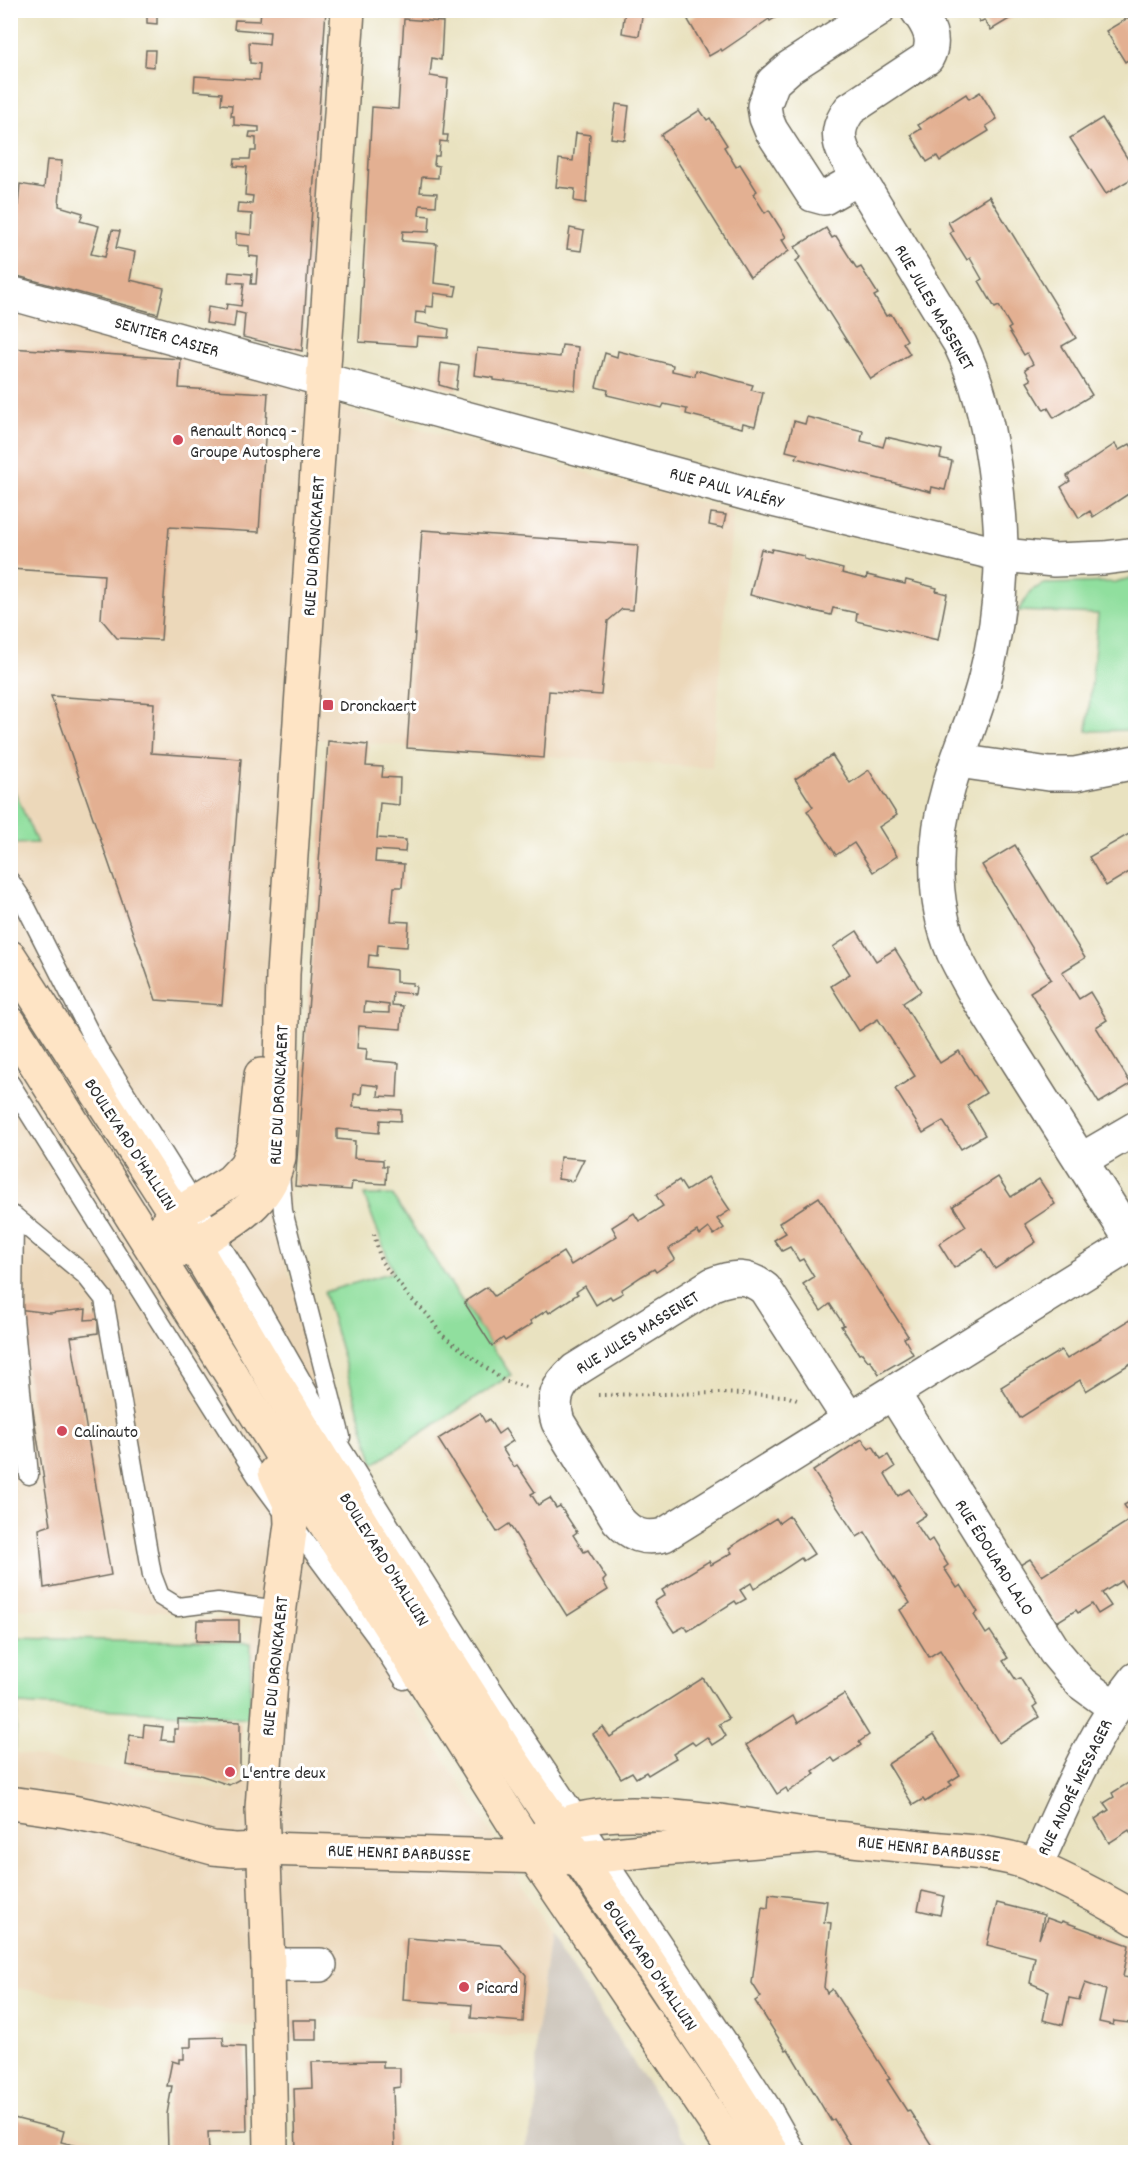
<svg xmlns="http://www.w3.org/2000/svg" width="1146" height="2163" viewBox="0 0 1146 2163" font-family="Dekko,sans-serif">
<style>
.built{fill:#ecd8ba}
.industrial{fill:#cbc3b8}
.green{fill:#90df9e;stroke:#5e8564;stroke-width:1.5}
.building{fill:#e3b092;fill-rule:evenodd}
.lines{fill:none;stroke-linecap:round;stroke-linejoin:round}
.lane-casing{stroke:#6e6b5f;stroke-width:21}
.street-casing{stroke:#6e6b5f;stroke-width:36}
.secondary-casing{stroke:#6e6b5f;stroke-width:36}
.path{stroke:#6e6b5f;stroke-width:4;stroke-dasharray:1.5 4.5;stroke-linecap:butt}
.lane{stroke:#fff;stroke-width:18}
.street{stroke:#fff;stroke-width:33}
.secondary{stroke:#fee4c5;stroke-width:33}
.poi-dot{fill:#d1495b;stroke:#fff;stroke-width:2}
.labels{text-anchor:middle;stroke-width:6;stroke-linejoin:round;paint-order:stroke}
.street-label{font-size:18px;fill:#2b2b2b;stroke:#fff}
.poi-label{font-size:18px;fill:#2b2b2b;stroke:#fff;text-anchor:start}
</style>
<rect width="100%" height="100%" fill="#fff"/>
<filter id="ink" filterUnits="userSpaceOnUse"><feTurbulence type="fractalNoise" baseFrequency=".0167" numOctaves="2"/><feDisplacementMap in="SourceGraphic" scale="12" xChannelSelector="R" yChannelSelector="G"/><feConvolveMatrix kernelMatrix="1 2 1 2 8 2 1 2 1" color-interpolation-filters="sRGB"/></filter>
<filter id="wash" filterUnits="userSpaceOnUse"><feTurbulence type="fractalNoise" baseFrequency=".008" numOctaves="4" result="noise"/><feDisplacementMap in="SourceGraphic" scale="24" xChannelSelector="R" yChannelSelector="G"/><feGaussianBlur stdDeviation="1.35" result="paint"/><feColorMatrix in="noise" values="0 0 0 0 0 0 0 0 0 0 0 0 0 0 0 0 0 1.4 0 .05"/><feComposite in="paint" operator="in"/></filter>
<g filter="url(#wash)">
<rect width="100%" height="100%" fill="#e9e2c0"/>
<g class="built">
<path d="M11,300L297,383L351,411L733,511L712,768L314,739L285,1262L361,1462L268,1508L336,1594L414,1710L488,1828L550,1933L536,2038L449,2032L451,2017L314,2018L285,2019L249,2026L223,2024L11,1987V1752L232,1792L249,1774L252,1614L11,1608L10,844L37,842L10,783Z"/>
<path d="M11,2117L153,2152H11Z"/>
</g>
<path class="industrial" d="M550,1933L564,1958L693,2152H523L537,2112L536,2038Z"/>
<g class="green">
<path d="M1135,577V730L1087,731L1098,614L1018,611L1032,590L1044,584L1115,582Z"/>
<path d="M11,783L37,843L11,844Z"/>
<path d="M364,1195H392L511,1375L374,1464L324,1292L393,1272Z"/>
<path d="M11,1638L251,1643L250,1718L18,1704L14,1753L11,1752Z"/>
</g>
<g id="blocks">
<g class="building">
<path d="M147,10H157V24L147,23Z"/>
<path d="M261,10H326L302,351L243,337L245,314L236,312L234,327L206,323L208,307L226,310L227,304L241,306L244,283L228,282L229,272L252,274L251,284H256L258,257L249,256V246L236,245V233L251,235L252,214L237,213L238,203L252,204L253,196L245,195L247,167L234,166L235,159H250L251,151H256V138L249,137L250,132H259V127L234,125V116H231L232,105L221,104L222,93L194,91L195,76L259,80L260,64L250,63L249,42L269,44L270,32L234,29L235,20L260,21Z"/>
<path d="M625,10H643L639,36L622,33Z"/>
<path d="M703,10H788L770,21L769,19L722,51L721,49L709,56L688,20Z"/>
<path d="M973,10H1014L1016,15L991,30L984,20L980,22Z"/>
<path d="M1136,13V55L1125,62L1106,31Z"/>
<path d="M404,19L443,22L441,60L432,58L430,76L448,79L443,135H448L447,142L440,141L439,156H435L434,165L439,166L438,178L422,177L420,192L437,193L436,206L420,205L419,215L430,216L429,232L403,231L402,241L437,244L434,283L457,286L455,296L434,293L433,307L426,306V313L416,312L415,323L449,329L448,338L417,336L416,346L359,342L372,107L398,109Z"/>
<path d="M146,50H155L154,67L145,66Z"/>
<path d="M980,92L997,119L986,126L989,131L940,161L937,156L927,162L911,135L921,129L918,125L966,94L969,99Z"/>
<path d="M616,104L629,106L625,140L611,138Z"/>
<path d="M700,110L707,120L710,118L727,145L724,147L736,167L740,164L757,191L753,194L765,213L769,210L786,237L782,240L789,251L750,277L661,135Z"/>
<path d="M1102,118L1136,172V176L1106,194L1070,138Z"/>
<path d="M576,133L590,135L586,203L574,201L575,189L556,187L559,159L573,161Z"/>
<path d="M47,160L62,161L59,206L83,213L80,221L99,226L91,254L105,257L112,230L120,231L116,248L135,252L130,280L164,288L158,314L10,274V233L13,223L10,222V203L18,205L20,184L44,188Z"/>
<path d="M989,196L1076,338L1062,346L1092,395L1054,418L1048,408L1044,410L1027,382L1031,380L1025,369L1033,364L1027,353L1024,355L1008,329L1011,327L1005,317L999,306L995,308L979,281L982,279L970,258L967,260L950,233L953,231L948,222Z"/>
<path d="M570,228L584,231L581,251L567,249Z"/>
<path d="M826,228L832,238L836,236L857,269L861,267L878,294L874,296L886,316L891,314L907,340L903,343L910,354L871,379L796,261L801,257L795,247Z"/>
<path d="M562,345L578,347L575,390L494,380V378L474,375L477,348L560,357Z"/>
<path d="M10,348L181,359L179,388L268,393L259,532L169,527L161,640L117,638L101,619L104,575L10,569Z"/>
<path d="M618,351L673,365L672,371L695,376L696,370L753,385L751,390L763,393L755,426L743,423L742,428L686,414L687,409L664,404L662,408L607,395L608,390L596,387L605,353L617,357Z"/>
<path d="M441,363L459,366L456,390L439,385Z"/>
<path d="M807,417L863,431L861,441L873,444L883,447L886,437L942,450L940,458L952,461L945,490L932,487L931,492L796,458L798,454L786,451L794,421L805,424Z"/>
<path d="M1115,444L1119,450L1130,444L1136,453V489L1093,517L1090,511L1079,518L1061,487L1070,481L1067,476Z"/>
<path d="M711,513L726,515L723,528L709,525Z"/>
<path d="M422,530L638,545L633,610L622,609L608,621L601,695L549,691L544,758L407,748Z"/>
<path d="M761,549L771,552L772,549L804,556V559L843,569L842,573L866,579L867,575L905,584L906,580L937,588L936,591L947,594L938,640L856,621L857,613L833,608L831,615L750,595Z"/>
<path d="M51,696L154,703L151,753L241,759L222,1005L156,1000Z"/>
<path d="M328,741L368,745L366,766L383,767L382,777L400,778L399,805L380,803L377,838L406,840L405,852L376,850L375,862L404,864L402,887H394L391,921L409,922L407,947L378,945L377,956L369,955L368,967L396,970V982L413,983L412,985L416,986L415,994L393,992L392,1005L403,1006L401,1029L359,1026L357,1048L367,1049L366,1060L399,1063L398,1075L397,1097L378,1096L379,1086L362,1084L361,1094H354L353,1107L401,1110V1121L380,1120L379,1133L337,1129V1139L355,1141L354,1158L383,1160V1166H387L386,1184L352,1182L351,1190L295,1186ZM365,1002L389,1005V1013L364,1012Z"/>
<path d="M832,755L850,783L869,770L897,815L879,827L897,856L873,872L854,843L836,855L807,811L813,807L795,779Z"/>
<path d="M1136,830V868L1106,886L1089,857Z"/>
<path d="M1015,845L1085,958L1062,972L1079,999L1090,992L1107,1020L1096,1027L1131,1084L1099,1103L1030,992L1051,979L982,865Z"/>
<path d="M857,931L876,961L895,949L921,991L903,1003L940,1063L959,1051L986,1093L967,1105L985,1135L961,1149L943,1121L923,1133L895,1089L915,1076L878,1019L859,1031L831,986L850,974L833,947Z"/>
<path d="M560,1157L584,1159L573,1181L558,1179Z"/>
<path d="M708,1177L730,1210L717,1219L724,1228L714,1235L709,1228L700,1235L697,1231L684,1239L669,1249L675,1259L656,1272L654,1269L642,1276L621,1290L623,1293L612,1299L610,1296L596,1305L585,1286L576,1292L578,1294L549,1313L547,1310L530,1321L532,1324L505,1341L503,1338L492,1346L464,1302L487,1287L494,1296L563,1252L571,1265L617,1236L612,1227L634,1213L639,1221L663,1206L656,1195L679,1180L686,1191Z"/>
<path d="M998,1177L1011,1197L1039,1179L1055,1204L1025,1224L1036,1242L995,1269L983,1249L954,1268L939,1244L966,1226L953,1206Z"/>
<path d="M819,1197L908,1336L904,1338L913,1354L879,1374L870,1360L868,1361L862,1353L859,1354L841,1326L844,1325L830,1304L821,1311L803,1284L814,1277L803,1259L799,1261L790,1247L782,1251L774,1240L786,1233L779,1223Z"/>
<path d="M17,1309L50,1313L86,1309L85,1320L98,1319V1333L71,1337L111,1575L44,1588L39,1529L51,1525Z"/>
<path d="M1136,1316V1360L1086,1391L1080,1380L1020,1418L1001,1387L1061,1350L1067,1359Z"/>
<path d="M480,1413L485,1422L489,1419L498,1434L505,1429L513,1441L502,1448L514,1467L517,1465L535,1492L531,1494L538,1505L550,1498L556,1508L560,1506L577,1532L573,1535L584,1552L588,1550L606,1578L603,1581L608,1590L567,1616L509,1524L497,1532L438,1439Z"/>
<path d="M862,1439L869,1449L873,1446L881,1459L888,1455L895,1467L885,1474L898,1496L909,1489L926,1515L915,1522L928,1542L932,1539L948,1565L944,1568L957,1588L961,1585L978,1612L974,1615L986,1634L990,1631L1008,1658L1003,1661L1010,1671L1016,1680L1020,1678L1037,1704L1033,1707L1039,1717L999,1743L940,1650L929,1657L900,1610L910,1603L865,1532L857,1537L813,1471Z"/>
<path d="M1136,1498V1588L1129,1592L1121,1581L1102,1593L1111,1606L1098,1614L1092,1604L1078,1613L1076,1610L1057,1622L1020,1565L1030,1559L1042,1576L1133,1518L1124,1505Z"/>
<path d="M789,1516L814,1554L803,1561L801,1558L754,1589L751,1583L740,1590L746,1599L737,1604L735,1601L688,1631L685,1626L674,1632L654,1602L665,1595L662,1590L709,1561L711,1565L732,1553L729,1548L776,1518L779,1523Z"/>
<path d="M197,1620H239V1642L196,1641Z"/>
<path d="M703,1678L729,1719L719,1724L726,1736L712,1745L707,1737L695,1745L692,1742L673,1754L676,1758L648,1775L646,1772L636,1778L632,1772L621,1778L593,1734L603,1727L610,1737Z"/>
<path d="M844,1694L869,1735L859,1742L861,1745L848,1754L835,1762L832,1758L813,1771L815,1774L788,1792L786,1788L777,1794L746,1745L794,1715L798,1723Z"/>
<path d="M178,1719L240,1722V1779L229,1785L197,1774L155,1770L126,1765L130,1735L143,1737L144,1725L163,1727L161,1740L174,1741V1729H178Z"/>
<path d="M934,1734L960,1775L949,1782L952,1785L925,1802L923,1799L913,1805L888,1764Z"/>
<path d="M1136,1778V1835L1133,1837L1129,1830L1109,1843L1095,1819L1109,1810L1104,1803L1114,1797L1112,1793Z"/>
<path d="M922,1891L944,1896L940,1915L918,1910Z"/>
<path d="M769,1894L827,1901L824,1922L831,1923L824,1987L827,1993L832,1989L890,2079L887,2080L907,2111L909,2110L936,2152H851L849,2148L851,2147L834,2119L831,2121L788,2049L786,2050L755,2001L761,1997L752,1983L762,1907L768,1908Z"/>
<path d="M997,1903L1044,1915L1039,1939L1047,1918L1061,1923L1062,1921L1129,1945L1123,1977L1136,1979V1992L1129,2023L1114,2021L1113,2025L1099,2022L1106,1990L1085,1983L1079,2000L1069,1998L1063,2025L1043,2020L1049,1991L1030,1983L1035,1957L987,1945Z"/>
<path d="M407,1938L501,1945L526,1975L523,2022L471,2018L472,2005L403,2000Z"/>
<path d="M292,2020H317V2040H293Z"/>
<path d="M223,2037L224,2046L245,2047L247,2131L208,2132L209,2152H184L168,2149L167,2114L172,2086H167L172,2061L179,2063V2059H184V2047H191V2038Z"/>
<path d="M383,2061V2068H400V2087L393,2088L395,2152H296L294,2089L313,2088L312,2062Z"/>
<path d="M10,2117L64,2131L61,2142L103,2152H10Z"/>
</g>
</g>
</g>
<g filter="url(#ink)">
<use href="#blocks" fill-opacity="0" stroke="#6e6b5f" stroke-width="1.5"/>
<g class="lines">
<g class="lane-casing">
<g id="lane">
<path d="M10,881L22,899L97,1047L259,1306L328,1427L490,1685L749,2072L771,2106L797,2152"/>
<path d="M10,1083L256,1475L376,1637L404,1680"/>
<path d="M280,1172L283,1211L341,1437"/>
<path d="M14,1216L85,1275L104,1299L152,1575L160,1596L178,1607L218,1602L280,1610"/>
<path d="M14,1216L13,1307L29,1475"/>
</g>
</g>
<g class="street-casing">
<g id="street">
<path d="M917,10C928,25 937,40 927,58L850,109C838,125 836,137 845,155L960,344C979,383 988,424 994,466C1005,542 1004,604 985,678C976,715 959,750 949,786C933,840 931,899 953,952C959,965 967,979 974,992L1133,1243"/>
<path d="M859,178L824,198L813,195L771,130L766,118L764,106L773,82L790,67L878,10"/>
<path d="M10,293L324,380L752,495L1002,555L1054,560L1104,558L1136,554"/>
<path d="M958,761L1049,774H1075L1136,762"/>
<path d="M1081,1160L1136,1128"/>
<path d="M893,1393L1055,1652L1081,1683L1114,1707"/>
<path d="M849,1419L765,1289C748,1275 733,1276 713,1284L575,1370C557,1386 551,1399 558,1422L618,1520C631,1535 644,1540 664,1535L1136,1241"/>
<path d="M1035,1867C1065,1802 1091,1735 1136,1679"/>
<path d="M268,1965H320"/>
</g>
</g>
<g class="secondary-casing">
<g id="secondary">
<path d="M10,957L176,1215L274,1381L374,1544L509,1756L624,1925L730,2085L772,2152"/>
<path d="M10,1023L535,1857L735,2152"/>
<path d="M161,1231L176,1215L231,1181L246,1165L254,1145L261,1075"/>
<path d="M174,1252C188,1250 200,1241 211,1234C244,1215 271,1196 279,1157L283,974L348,10"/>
<path d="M10,1803L67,1811L108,1819L213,1848L235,1850L263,1849L579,1858L651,1850L816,1836"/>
<path d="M540,1840C584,1788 757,1829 819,1836C860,1841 900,1845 941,1849C967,1851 993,1853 1018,1860C1028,1862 1037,1868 1047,1872C1077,1886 1107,1901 1136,1919"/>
<path d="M271,2152L268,1965L262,1808L272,1667L291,1524L290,1504L275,1472"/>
</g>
</g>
<g class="path">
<path d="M374,1234L381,1261L410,1298L427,1314L442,1335L504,1381L526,1387"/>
<path d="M598,1395L721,1393L786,1396L800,1401"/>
</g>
<use href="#lane" class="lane"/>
<use href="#street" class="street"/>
<use href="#secondary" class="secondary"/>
</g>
</g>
<g class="poi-dot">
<circle cx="178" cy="440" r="6"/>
<rect x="322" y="699" width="12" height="12" rx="3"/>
<circle cx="62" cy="1431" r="6"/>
<circle cx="230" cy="1772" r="6"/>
<circle cx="464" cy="1987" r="6"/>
</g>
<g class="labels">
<g class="street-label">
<text transform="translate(935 307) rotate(60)" y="6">RUE JULES MASSENET</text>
<text transform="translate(167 336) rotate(16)" y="6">SENTIER CASIER</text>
<text transform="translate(727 487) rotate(15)" y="6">RUE PAUL VALÉRY</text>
<text transform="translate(313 546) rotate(-86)" y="6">RUE DU DRONCKAERT</text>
<text transform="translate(278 1095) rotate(-87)" y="6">RUE DU DRONCKAERT</text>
<text transform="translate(131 1144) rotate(57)" y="6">BOULEVARD D'HALLUIN</text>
<text transform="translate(637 1332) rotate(-32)" y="6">RUE JULES MASSENET</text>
<text transform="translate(995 1557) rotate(58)" y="6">RUE ÉDOUARD LALO</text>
<text transform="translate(385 1559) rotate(58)" y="6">BOULEVARD D'HALLUIN</text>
<text transform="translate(274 1666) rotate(-84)" y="6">RUE DU DRONCKAERT</text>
<text transform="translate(1074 1787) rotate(-64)" y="6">RUE ANDRÉ MESSAGER</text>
<text transform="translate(929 1848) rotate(6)" y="6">RUE HENRI BARBUSSE</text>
<text transform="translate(399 1852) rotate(2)" y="6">RUE HENRI BARBUSSE</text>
<text transform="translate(651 1965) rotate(56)" y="6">BOULEVARD D'HALLUIN</text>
</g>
<g class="poi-label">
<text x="190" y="436">Renault Roncq -<tspan x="190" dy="21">Groupe Autosphere</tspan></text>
<text x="340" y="711">Dronckaert</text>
<text x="74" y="1437">Calinauto</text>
<text x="242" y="1778">L'entre deux</text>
<text x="476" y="1993">Picard</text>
</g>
</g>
<rect width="1146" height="2163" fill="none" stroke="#fff" stroke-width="36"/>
</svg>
